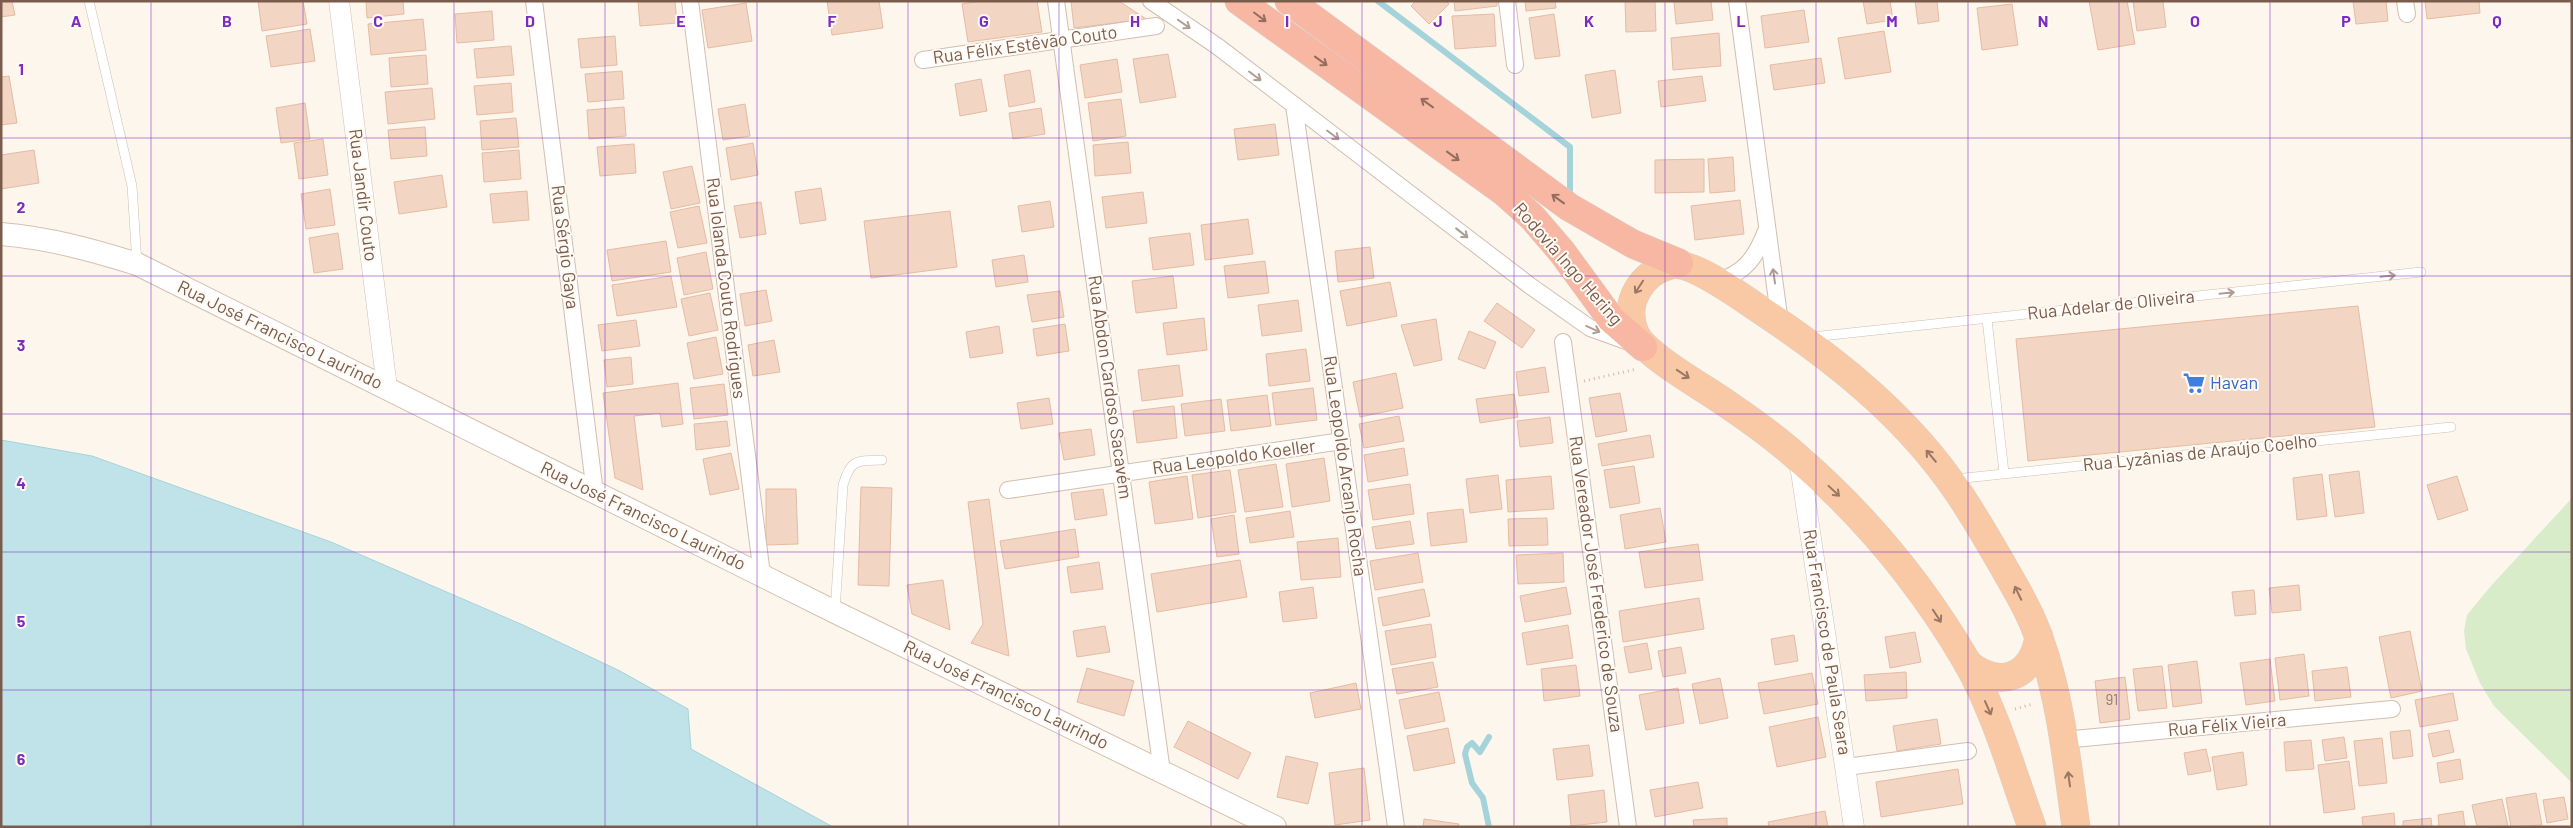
<svg xmlns="http://www.w3.org/2000/svg" width="2573" height="828" viewBox="0 0 2573 828" font-family="Barlow,sans-serif">
<style>
.green{fill:#d8ecc9}
.water{fill:#bfe3e8;stroke:#a5d3da}
.lines{fill:none;stroke-linecap:round;stroke-linejoin:round}
.stream{stroke:#a5d3da;stroke-width:6}
.building{fill:#f3d5c3;stroke:#e6bba3}
.service-casing{stroke:#d1beb0;stroke-width:10}
.minor-casing{stroke:#d1beb0;stroke-width:18}
.tertiary-casing{stroke:#d1beb0;stroke-width:21}
.secondary-casing{stroke:#d6c0b0;stroke-width:24}
.trunk-casing{stroke:#dad1cd;stroke-width:29}
.motorway-casing{stroke:#dad1cd;stroke-width:29}
.path{stroke:#d9b8a5;stroke-width:3;stroke-dasharray:1 4;stroke-linecap:butt}
.service{stroke:#fff;stroke-width:9}
.minor{stroke:#fff;stroke-width:16}
.tertiary{stroke:#fff;stroke-width:20}
.secondary{stroke:#fff;stroke-width:22}
.trunk{stroke:#f9c8a4;stroke-width:28}
.motorway{stroke:#f7b7a3;stroke-width:28}
.oneway{stroke:#936e5e}
.oneway2{stroke:#af9d94}
.oneway3{stroke:#9a7763}
.grid{fill:none;stroke:#7b2cbf;stroke-width:1;stroke-opacity:0.55}
.labels{text-anchor:middle;stroke-width:4;stroke-linejoin:round;paint-order:stroke}
.number-label{font-size:15px;fill:#987a6a}
.street-label{font-size:18px;fill:#7a5c4d;stroke:#fffaf3}
.shop-label{font-size:18px;fill:#366cbe;stroke:#fffaf3;text-anchor:start}
.grid-label{font-size:16px;text-anchor:middle;font-weight:bold;fill:#7b2cbf;stroke:#fffaf3;stroke-width:4;stroke-linejoin:round;paint-order:stroke}
</style>
<rect width="100%" height="100%" fill="#fdf6ec"/>
<path class="green" d="M2572,498V783L2494,706L2480,683L2466,649L2464,631L2467,615L2490,587Z"/>
<path class="water" d="M1,440L92,456L331,542L523,625L620,671L688,709L691,749L833,827H1Z"/>
<g class="lines">
<g class="stream">
<path d="M1378,1L1570,147V191"/>
<path d="M1489,827L1483,798L1472,783L1465,754L1467,747L1472,743L1480,752L1489,737"/>
</g>
</g>
<g class="building">
<path d="M1,1H12L15,15L1,17Z"/>
<path d="M258,1H303L307,24L262,31Z"/>
<path d="M366,1H403L404,14L367,18Z"/>
<path d="M638,1H675L677,23L640,26Z"/>
<path d="M827,1H879L883,28L832,35Z"/>
<path d="M981,1H1037L1042,32L968,42L962,4Z"/>
<path d="M1071,1H1119L1146,19L1074,28Z"/>
<path d="M1416,1H1446L1449,4L1429,24L1411,6Z"/>
<path d="M1454,1H1497V6L1455,11Z"/>
<path d="M1525,1H1555L1556,8L1526,11Z"/>
<path d="M1625,1H1655L1656,31L1626,32Z"/>
<path d="M1674,1H1711L1713,20L1676,24Z"/>
<path d="M1863,1H1890L1893,20L1867,24Z"/>
<path d="M1915,1H1937L1939,21L1918,24Z"/>
<path d="M2089,1H2127L2135,44L2098,50Z"/>
<path d="M2133,1H2163L2166,27L2137,31Z"/>
<path d="M2353,1H2386L2388,21L2356,24Z"/>
<path d="M2425,1H2479L2480,13L2427,19Z"/>
<path d="M746,3L752,41L708,48L702,10Z"/>
<path d="M2012,4L2018,45L1982,50L1977,8Z"/>
<path d="M1804,10L1809,42L1765,48L1761,16Z"/>
<path d="M492,11L494,40L457,43L455,14Z"/>
<path d="M1494,14L1496,46L1455,49L1452,16Z"/>
<path d="M1554,14L1560,56L1535,59L1529,18Z"/>
<path d="M423,19L426,50L371,55L368,24Z"/>
<path d="M310,29L315,61L271,67L266,36Z"/>
<path d="M1884,31L1891,72L1845,79L1838,38Z"/>
<path d="M1719,33L1721,66L1673,70L1671,38Z"/>
<path d="M615,36L617,65L581,68L578,39Z"/>
<path d="M511,46L514,75L477,78L474,49Z"/>
<path d="M1168,54L1176,97L1140,103L1133,59Z"/>
<path d="M426,55L428,84L391,87L389,58Z"/>
<path d="M1821,58L1825,83L1774,90L1770,65Z"/>
<path d="M1117,59L1122,92L1085,98L1080,65Z"/>
<path d="M1030,70L1035,102L1009,107L1004,75Z"/>
<path d="M1615,70L1621,113L1592,118L1585,75Z"/>
<path d="M622,71L624,99L588,102L585,74Z"/>
<path d="M9,76L17,123L1,125V77Z"/>
<path d="M1702,76L1706,101L1661,107L1658,81Z"/>
<path d="M981,79L987,111L960,116L955,84Z"/>
<path d="M511,83L513,112L477,115L474,86Z"/>
<path d="M432,88L435,119L388,124L385,92Z"/>
<path d="M1121,99L1126,136L1093,141L1088,103Z"/>
<path d="M305,103L310,139L281,143L276,108Z"/>
<path d="M745,104L750,136L723,140L718,109Z"/>
<path d="M624,107L626,136L589,139L587,110Z"/>
<path d="M1041,108L1045,134L1013,139L1009,113Z"/>
<path d="M516,118L519,147L482,150L480,121Z"/>
<path d="M1275,124L1279,155L1238,160L1234,129Z"/>
<path d="M425,127L427,156L391,159L388,130Z"/>
<path d="M323,139L328,175L299,179L294,143Z"/>
<path d="M1128,142L1131,173L1095,176L1093,145Z"/>
<path d="M753,143L758,175L731,180L726,148Z"/>
<path d="M634,144L636,173L600,176L597,147Z"/>
<path d="M34,150L39,183L1,189V155Z"/>
<path d="M519,150L521,179L484,182L482,153Z"/>
<path d="M1733,157L1735,191L1710,193L1708,159Z"/>
<path d="M1704,159V192L1655,193V160Z"/>
<path d="M692,166L700,203L671,209L663,172Z"/>
<path d="M442,175L447,207L399,214L394,182Z"/>
<path d="M821,188L826,220L800,224L795,192Z"/>
<path d="M330,189L335,225L306,229L301,194Z"/>
<path d="M527,191L529,220L493,223L490,194Z"/>
<path d="M1143,192L1147,223L1106,228L1102,197Z"/>
<path d="M1740,200L1744,234L1695,240L1691,206Z"/>
<path d="M1050,201L1054,227L1022,232L1018,206Z"/>
<path d="M761,202L766,234L740,238L734,206Z"/>
<path d="M699,206L707,243L678,248L670,212Z"/>
<path d="M950,211L957,267L871,278L864,221Z"/>
<path d="M1248,219L1253,254L1205,260L1201,225Z"/>
<path d="M338,233L343,269L314,273L309,238Z"/>
<path d="M1190,233L1194,265L1153,270L1149,238Z"/>
<path d="M666,241L671,272L612,281L607,250Z"/>
<path d="M1370,247L1374,278L1338,282L1335,251Z"/>
<path d="M706,252L713,289L684,295L677,258Z"/>
<path d="M1024,255L1028,282L996,287L992,260Z"/>
<path d="M1265,261L1269,293L1228,298L1224,266Z"/>
<path d="M671,276L677,307L617,316L612,285Z"/>
<path d="M1173,276L1177,308L1136,313L1132,281Z"/>
<path d="M1390,282L1397,316L1347,326L1340,291Z"/>
<path d="M766,290L772,321L745,326L740,294Z"/>
<path d="M1060,291L1064,317L1032,322L1027,295Z"/>
<path d="M710,293L718,330L689,336L681,299Z"/>
<path d="M1298,300L1302,331L1262,336L1258,305Z"/>
<path d="M1497,303L1535,330L1522,348L1484,321Z"/>
<path d="M2358,306L2375,427L2028,461L2016,339Z"/>
<path d="M1204,318L1207,350L1167,355L1163,323Z"/>
<path d="M1436,319L1442,360L1414,366L1401,325Z"/>
<path d="M636,320L640,346L602,351L598,325Z"/>
<path d="M1065,324L1069,351L1037,356L1033,329Z"/>
<path d="M999,326L1003,353L970,358L966,332Z"/>
<path d="M1469,331L1496,342L1485,369L1458,359Z"/>
<path d="M716,337L723,374L694,379L687,343Z"/>
<path d="M774,340L780,372L753,376L748,345Z"/>
<path d="M1306,349L1310,381L1269,386L1266,354Z"/>
<path d="M631,357L633,384L607,387L604,360Z"/>
<path d="M1179,365L1183,396L1142,401L1138,370Z"/>
<path d="M1545,367L1549,392L1519,396L1516,372Z"/>
<path d="M1396,373L1403,408L1360,417L1353,382Z"/>
<path d="M678,383L683,424L662,427L660,413L634,416L643,490L615,478L603,393Z"/>
<path d="M724,384L728,415L694,419L690,388Z"/>
<path d="M1313,388L1317,420L1276,425L1272,393Z"/>
<path d="M1620,393L1627,431L1596,437L1589,398Z"/>
<path d="M1514,394L1518,417L1480,423L1476,399Z"/>
<path d="M1267,395L1271,426L1231,431L1227,400Z"/>
<path d="M1049,398L1053,424L1021,429L1017,403Z"/>
<path d="M1221,399L1225,431L1185,436L1181,404Z"/>
<path d="M1174,406L1177,438L1137,443L1133,411Z"/>
<path d="M1399,416L1404,441L1364,448L1359,424Z"/>
<path d="M1550,417L1553,443L1520,447L1517,421Z"/>
<path d="M727,421L730,446L696,450L694,424Z"/>
<path d="M1091,429L1095,455L1064,460L1059,433Z"/>
<path d="M1650,435L1654,457L1602,466L1598,444Z"/>
<path d="M1404,448L1408,475L1368,482L1364,455Z"/>
<path d="M731,453L739,489L710,495L703,459Z"/>
<path d="M1324,458L1330,501L1292,507L1286,464Z"/>
<path d="M1276,464L1283,507L1245,512L1238,470Z"/>
<path d="M1634,466L1640,503L1610,508L1604,470Z"/>
<path d="M1230,470L1236,512L1198,518L1192,475Z"/>
<path d="M2359,471L2364,513L2335,517L2329,475Z"/>
<path d="M2322,474L2327,516L2297,520L2293,478Z"/>
<path d="M1498,475L1502,509L1470,513L1466,479Z"/>
<path d="M1187,476L1193,519L1155,524L1149,482Z"/>
<path d="M1551,476L1554,509L1508,512L1506,480Z"/>
<path d="M2457,476L2468,510L2438,520L2427,485Z"/>
<path d="M1410,484L1414,514L1373,520L1368,490Z"/>
<path d="M861,487L892,488L889,586L858,585Z"/>
<path d="M766,489H796L798,544L766,545Z"/>
<path d="M1103,489L1107,515L1075,520L1071,493Z"/>
<path d="M989,499L1009,656L971,643L983,624L968,502Z"/>
<path d="M1660,508L1666,542L1625,549L1620,515Z"/>
<path d="M1463,509L1467,542L1431,546L1427,513Z"/>
<path d="M1290,511L1294,537L1250,543L1246,518Z"/>
<path d="M1234,515L1239,554L1217,557L1211,519Z"/>
<path d="M1547,518L1548,545L1509,546L1508,519Z"/>
<path d="M1410,521L1414,544L1376,549L1372,527Z"/>
<path d="M1075,529L1079,557L1005,569L1000,541Z"/>
<path d="M1338,538L1341,577L1301,580L1297,542Z"/>
<path d="M1698,544L1703,580L1645,588L1639,552Z"/>
<path d="M1418,553L1423,582L1375,590L1370,561Z"/>
<path d="M1563,553L1564,582L1518,584L1516,555Z"/>
<path d="M1240,560L1247,597L1157,612L1151,574Z"/>
<path d="M1099,562L1103,589L1071,593L1067,567Z"/>
<path d="M943,580L950,630L912,614L907,585Z"/>
<path d="M2299,585L2301,610L2272,613L2269,588Z"/>
<path d="M1313,587L1317,618L1283,622L1279,592Z"/>
<path d="M1566,587L1571,614L1525,622L1520,596Z"/>
<path d="M1424,589L1430,616L1383,626L1378,598Z"/>
<path d="M2254,590L2256,614L2235,616L2232,592Z"/>
<path d="M1699,598L1704,629L1623,642L1619,611Z"/>
<path d="M1431,624L1436,657L1391,665L1385,631Z"/>
<path d="M1568,625L1573,658L1527,665L1522,633Z"/>
<path d="M1105,626L1110,652L1077,657L1073,631Z"/>
<path d="M2410,631L2422,691L2391,698L2379,637Z"/>
<path d="M1915,632L1921,662L1890,668L1885,637Z"/>
<path d="M1794,635L1798,661L1775,665L1771,639Z"/>
<path d="M1647,643L1652,669L1629,673L1624,647Z"/>
<path d="M1681,647L1686,673L1663,677L1658,651Z"/>
<path d="M2304,654L2309,696L2280,700L2275,658Z"/>
<path d="M2270,659L2275,701L2246,705L2240,663Z"/>
<path d="M2197,661L2202,703L2173,707L2168,665Z"/>
<path d="M1433,662L1438,687L1397,694L1392,669Z"/>
<path d="M1576,665L1580,696L1544,701L1541,669Z"/>
<path d="M2162,666L2167,708L2138,711L2133,669Z"/>
<path d="M2347,667L2351,697L2315,701L2312,671Z"/>
<path d="M1087,668L1134,681L1124,716L1077,702Z"/>
<path d="M1906,672L1907,698L1866,701L1864,675Z"/>
<path d="M1812,673L1818,704L1764,714L1758,683Z"/>
<path d="M2125,677L2130,719L2100,723L2095,681Z"/>
<path d="M1720,678L1728,718L1700,724L1692,684Z"/>
<path d="M1356,683L1361,709L1315,718L1310,693Z"/>
<path d="M1678,688L1684,723L1646,730L1639,695Z"/>
<path d="M1439,692L1445,721L1405,729L1399,700Z"/>
<path d="M2453,693L2458,720L2420,727L2415,700Z"/>
<path d="M1818,717L1826,757L1777,767L1769,727Z"/>
<path d="M1937,719L1941,744L1897,751L1893,726Z"/>
<path d="M1188,721L1251,753L1238,779L1174,747Z"/>
<path d="M1448,728L1455,763L1414,771L1407,736Z"/>
<path d="M2410,730L2413,756L2393,759L2390,732Z"/>
<path d="M2449,730L2454,752L2433,757L2428,734Z"/>
<path d="M2344,737L2347,758L2325,761L2322,740Z"/>
<path d="M2382,738L2387,783L2359,786L2354,741Z"/>
<path d="M2311,740L2314,769L2286,771L2284,742Z"/>
<path d="M1589,745L1593,776L1557,780L1553,749Z"/>
<path d="M2206,749L2211,771L2188,775L2184,753Z"/>
<path d="M2243,752L2247,785L2217,790L2212,757Z"/>
<path d="M1286,756L1318,763L1308,804L1277,797Z"/>
<path d="M2460,759L2463,779L2440,783L2437,763Z"/>
<path d="M2349,761L2355,809L2324,813L2318,765Z"/>
<path d="M1364,768L1370,820L1335,825L1329,773Z"/>
<path d="M1958,769L1963,804L1881,817L1876,782Z"/>
<path d="M1698,782L1703,808L1655,817L1650,790Z"/>
<path d="M1604,790L1607,822L1571,826L1568,795Z"/>
<path d="M2536,793L2542,825L2511,827L2506,798Z"/>
<path d="M2564,797L2568,819L2547,823L2543,800Z"/>
<path d="M2502,799L2508,826L2477,827L2472,805Z"/>
<path d="M1825,811L1828,827H1769L1768,822Z"/>
<path d="M2463,811L2465,827H2439L2438,815Z"/>
<path d="M2394,813L2395,827H2363L2362,817Z"/>
<path d="M1727,818V827H1694L1693,820Z"/>
<path d="M2431,818L2432,827H2403V821Z"/>
<path d="M1424,819L1459,824L1458,827H1423Z"/>
</g>
<g class="lines">
<g class="service-casing">
<g id="service">
<path d="M89,1L132,186L137,264"/>
<path d="M1987,319L2004,473"/>
<path d="M1812,337L2421,272"/>
<path d="M1955,479L2451,427"/>
<path d="M835,612L843,485C851,458 857,461 882,460"/>
</g>
</g>
<g class="minor-casing">
<g id="minor">
<path d="M534,1L595,493"/>
<path d="M690,1L762,575"/>
<path d="M1056,1L1162,772"/>
<path d="M1151,1L1217,46L1529,285L1590,328L1629,342"/>
<path d="M1507,1L1515,65"/>
<path d="M1737,1L1780,323"/>
<path d="M2405,1L2407,14"/>
<path d="M923,60L1156,26"/>
<path d="M1294,105L1396,827"/>
<path d="M1718,281C1745,273 1756,257 1766,231"/>
<path d="M1563,342L1628,827"/>
<path d="M1008,490L1342,441"/>
<path d="M2063,740L2392,709"/>
<path d="M1846,767L1968,751"/>
</g>
</g>
<g class="tertiary-casing">
<g id="tertiary">
<path d="M339,1L387,388"/>
<path d="M1799,458L1854,827"/>
</g>
</g>
<g class="secondary-casing">
<path id="secondary" d="M1,234C49,238 92,250 137,264L835,612L1275,827"/>
</g>
<g class="trunk-casing">
<g id="trunk">
<path d="M1968,664C2000,689 2032,678 2039,637"/>
<path d="M2032,827C2012,772 1996,713 1967,662C1922,585 1865,516 1798,458C1776,438 1752,421 1727,404C1705,388 1644,355 1635,333C1622,303 1642,272 1671,265C1693,260 1748,302 1768,315C1835,360 1900,412 1948,478C1967,503 1983,532 1999,559C2013,584 2030,611 2039,638C2061,698 2067,764 2076,827"/>
</g>
</g>
<g class="motorway-casing">
<g id="motorway">
<path d="M1239,1L1504,192L1532,217L1562,252L1611,319L1643,347"/>
<path d="M1289,1L1569,207L1633,244L1679,263"/>
</g>
</g>
<g class="path">
<path d="M1584,381L1637,369"/>
<path d="M2015,709L2033,704"/>
</g>
<use href="#service" class="service"/>
<use href="#minor" class="minor"/>
<use href="#tertiary" class="tertiary"/>
<use href="#secondary" class="secondary"/>
<use href="#trunk" class="trunk"/>
<use href="#motorway" class="motorway"/>
</g>
<defs><path id="oneway-shaft" d="M-6 0H5M1.5-3L5.5 0L1.5 3" fill="none" stroke-width="1.6" stroke-linecap="round" stroke-linejoin="round" transform="scale(1.25)"/></defs>
<g class="oneway">
<use href="#oneway-shaft" transform="translate(1260 17) rotate(37)"/>
<use href="#oneway-shaft" transform="translate(1321 61) rotate(36)"/>
<use href="#oneway-shaft" transform="translate(1427 103) rotate(-144)"/>
<use href="#oneway-shaft" transform="translate(1453 156) rotate(36)"/>
<use href="#oneway-shaft" transform="translate(1558 199) rotate(-144)"/>
</g>
<g class="oneway2">
<use href="#oneway-shaft" transform="translate(1184 24) rotate(35)"/>
<use href="#oneway-shaft" transform="translate(1255 76) rotate(37)"/>
<use href="#oneway-shaft" transform="translate(1333 135) rotate(37)"/>
<use href="#oneway-shaft" transform="translate(1462 233) rotate(38)"/>
<use href="#oneway-shaft" transform="translate(1774 276) rotate(-98)"/>
<use href="#oneway-shaft" transform="translate(2388 276) rotate(-6)"/>
<use href="#oneway-shaft" transform="translate(2227 293) rotate(-6)"/>
<use href="#oneway-shaft" transform="translate(1593 329) rotate(24)"/>
</g>
<g class="oneway3">
<use href="#oneway-shaft" transform="translate(1639 287) rotate(123)"/>
<use href="#oneway-shaft" transform="translate(1683 374) rotate(34)"/>
<use href="#oneway-shaft" transform="translate(1931 456) rotate(-130)"/>
<use href="#oneway-shaft" transform="translate(1834 491) rotate(43)"/>
<use href="#oneway-shaft" transform="translate(2018 593) rotate(-116)"/>
<use href="#oneway-shaft" transform="translate(1937 616) rotate(57)"/>
<use href="#oneway-shaft" transform="translate(1988 708) rotate(66)"/>
<use href="#oneway-shaft" transform="translate(2069 779) rotate(-98)"/>
</g>
<path class="grid" d="M151,1V827M303,1V827M454,1V827M605,1V827M757,1V827M908,1V827M1059,1V827M1211,1V827M1362,1V827M1514,1V827M1665,1V827M1816,1V827M1968,1V827M2119,1V827M2270,1V827M2422,1V827M1,138H2572M1,276H2572M1,414H2572M1,552H2572M1,690H2572"/>
<defs>
<g id="supermarket-bare" transform="scale(1.725)"><path d="M-6-5.5h2.5l.6 2H6L4.5 2H-2.5L-4.4-4H-6ZM-1.5 3.2a1.3 1.3 0 1 0 .1 0ZM3 3.2a1.3 1.3 0 1 0 .1 0Z" fill="#3f7fe0" stroke="#fffaf3" stroke-width="2.5" paint-order="stroke"/></g>
</defs>
<g fill-rule="evenodd">
<use href="#supermarket-bare" x="2194" y="383"/>
</g>
<g class="labels">
<g class="number-label">
<text x="2112" y="705">91</text>
</g>
<g class="street-label">
<text transform="translate(1025 45) rotate(-8)" y="6">Rua Félix Estêvão Couto</text>
<text transform="translate(363 195) rotate(83)" y="6">Rua Jandir Couto</text>
<text transform="translate(565 247) rotate(83)" y="6">Rua Sérgio Gaya</text>
<text transform="translate(1568 264) rotate(49)" y="6">Rodovia Ingo Hering</text>
<text transform="translate(726 288) rotate(83)" y="6">Rua Iolanda Couto Rodrigues</text>
<text transform="translate(2111 305) rotate(-6)" y="6">Rua Adelar de Oliveira</text>
<text transform="translate(280 335) rotate(26)" y="6">Rua José Francisco Laurindo</text>
<text transform="translate(1110 387) rotate(82)" y="6">Rua Abdon Cardoso Sacavém</text>
<text transform="translate(2200 453) rotate(-6)" y="6">Rua Lyzânias de Araújo Coelho</text>
<text transform="translate(1234 457) rotate(-8)" y="6">Rua Leopoldo Koeller</text>
<text transform="translate(1345 466) rotate(82)" y="6">Rua Leopoldo Arcanjo Rocha</text>
<text transform="translate(643 516) rotate(26)" y="6">Rua José Francisco Laurindo</text>
<text transform="translate(1596 584) rotate(82)" y="6">Rua Vereador José Frederico de Souza</text>
<text transform="translate(1827 642) rotate(81)" y="6">Rua Francisco de Paula Seara</text>
<text transform="translate(1006 695) rotate(26)" y="6">Rua José Francisco Laurindo</text>
<text transform="translate(2227 725) rotate(-5)" y="6">Rua Félix Vieira</text>
</g>
<g class="shop-label">
<text x="2210" y="389">Havan</text>
</g>
</g>
<g class="grid-label">
<text x="76" y="27">A</text>
<text x="227" y="27">B</text>
<text x="378" y="27">C</text>
<text x="530" y="27">D</text>
<text x="681" y="27">E</text>
<text x="832" y="27">F</text>
<text x="984" y="27">G</text>
<text x="1135" y="27">H</text>
<text x="1287" y="27">I</text>
<text x="1438" y="27">J</text>
<text x="1589" y="27">K</text>
<text x="1741" y="27">L</text>
<text x="1892" y="27">M</text>
<text x="2043" y="27">N</text>
<text x="2195" y="27">O</text>
<text x="2346" y="27">P</text>
<text x="2497" y="27">Q</text>
<text x="21" y="75">1</text>
<text x="21" y="213">2</text>
<text x="21" y="351">3</text>
<text x="21" y="489">4</text>
<text x="21" y="627">5</text>
<text x="21" y="765">6</text>
</g>
<rect width="2573" height="828" fill="none" stroke="#7a5c4d" stroke-width="5"/>
</svg>
